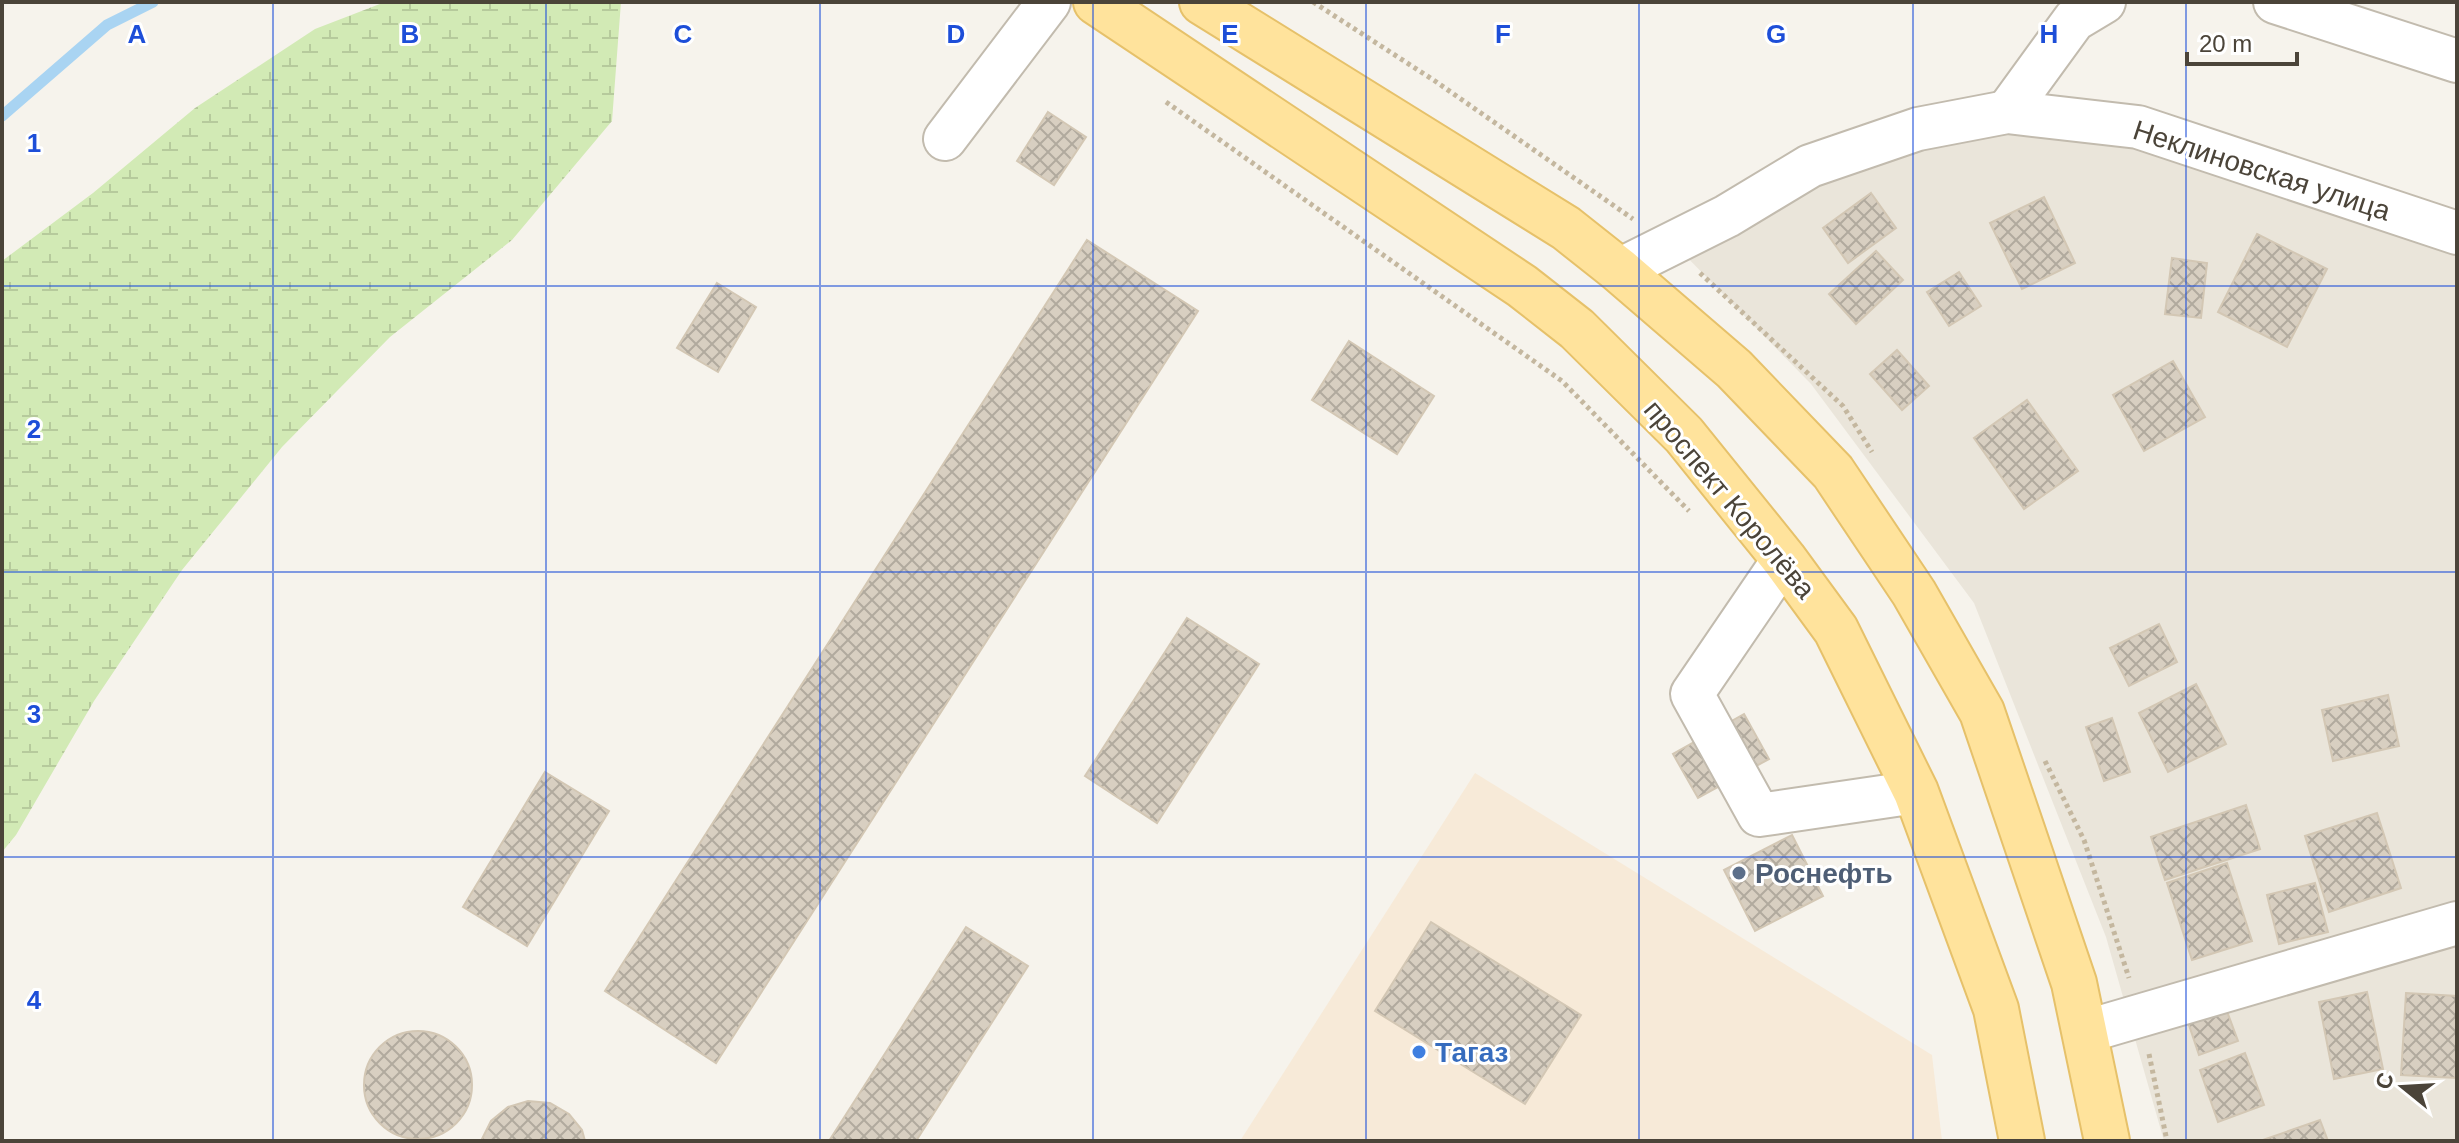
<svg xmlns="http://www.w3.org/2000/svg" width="2459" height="1143" viewBox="0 0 2459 1143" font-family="Arial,sans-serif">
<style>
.residential{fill:#eae5da}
.commercial{fill:#f7ead8}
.wetland{fill:url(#wetland-marsh)}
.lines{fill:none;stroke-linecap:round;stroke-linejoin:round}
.stream{stroke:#a9d4f2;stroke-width:11}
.building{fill:url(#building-cross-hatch);stroke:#d3c7b4;stroke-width:2}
.minor-casing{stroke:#c2bbae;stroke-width:46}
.major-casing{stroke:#e6c16a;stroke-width:48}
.path{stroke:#c4b79f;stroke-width:5;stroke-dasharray:4 4;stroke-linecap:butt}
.minor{stroke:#fff;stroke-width:42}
.major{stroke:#ffe39c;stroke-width:44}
.grid{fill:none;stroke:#1d4ed8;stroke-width:2;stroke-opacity:0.55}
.service-dot{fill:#5c6f8a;stroke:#fff;stroke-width:3}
.shop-dot{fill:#3f7fe0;stroke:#fff;stroke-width:3}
.labels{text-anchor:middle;stroke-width:6;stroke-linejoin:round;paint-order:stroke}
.street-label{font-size:28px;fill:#4b4439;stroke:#fff}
.service-label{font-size:28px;font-weight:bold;fill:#4e5e75;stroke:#fff;text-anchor:start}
.shop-label{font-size:28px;font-weight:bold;fill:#366cbe;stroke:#fff;text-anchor:start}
.grid-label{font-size:26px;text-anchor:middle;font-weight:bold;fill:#1d4ed8;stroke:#fff;stroke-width:6;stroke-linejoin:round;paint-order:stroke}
</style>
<defs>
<pattern id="wetland-marsh" width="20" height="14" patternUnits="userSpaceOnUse" patternTransform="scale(2)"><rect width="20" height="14" fill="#d2eab5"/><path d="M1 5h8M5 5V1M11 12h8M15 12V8" fill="none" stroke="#b6ca9c"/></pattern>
<pattern id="building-cross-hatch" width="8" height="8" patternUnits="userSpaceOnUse" patternTransform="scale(2)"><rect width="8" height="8" fill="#d8cfc1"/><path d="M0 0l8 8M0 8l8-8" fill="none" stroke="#b1aa9e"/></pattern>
</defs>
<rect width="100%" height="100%" fill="#f6f3ec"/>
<path class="residential" d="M2004,119L2136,134L2457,236V1141H2164L2106,937L1974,603L1811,384L1678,248L1809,172Z"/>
<path class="commercial" d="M1475,773L1932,1055L1942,1141H1240Z"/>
<path class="wetland" d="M385,2H621L612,121L512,240L390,337L282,447L182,570L94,701L16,835L2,852V261L93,193L195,108L315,29Z"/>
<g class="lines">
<path class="stream" d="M2,116L107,25L153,2"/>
</g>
<g class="building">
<path d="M1048,112L1086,137L1054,185L1017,161Z"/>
<path d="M1871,193L1896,228L1848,263L1823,228Z"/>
<path d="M2044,197L2075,263L2022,289L1990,223Z"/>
<path d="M2257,234L2327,269L2287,347L2218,312Z"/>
<path d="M1087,240L1198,311L716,1063L605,991Z"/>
<path d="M1876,251L1903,280L1856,324L1829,294Z"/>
<path d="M2172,258L2207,263L2201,318L2165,314Z"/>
<path d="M1959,272L1981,306L1949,326L1927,292Z"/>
<path d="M717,283L756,307L718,372L677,348Z"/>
<path d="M1349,341L1434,396L1397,454L1312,400Z"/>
<path d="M1897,350L1929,386L1902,410L1870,374Z"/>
<path d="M2173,361L2205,417L2144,451L2113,395Z"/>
<path d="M2027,400L2078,471L2024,509L1974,438Z"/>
<path d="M1187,618L1259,664L1157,823L1085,776Z"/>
<path d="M2159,624L2177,662L2129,686L2110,648Z"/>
<path d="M2196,684L2226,744L2168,772L2139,713Z"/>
<path d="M2388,695L2399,746L2333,761L2322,710Z"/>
<path d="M1744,714L1769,759L1698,798L1673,754Z"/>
<path d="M2112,718L2130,772L2104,781L2086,727Z"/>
<path d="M545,772L609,811L527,946L463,907Z"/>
<path d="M2246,805L2260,849L2165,880L2151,837Z"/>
<path d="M2377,813L2401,888L2329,912L2305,836Z"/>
<path d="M1792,835L1823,896L1755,931L1724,870Z"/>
<path d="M2227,863L2252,941L2192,960L2167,883Z"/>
<path d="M2315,883L2328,932L2279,944L2267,895Z"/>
<path d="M1431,922L1581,1015L1525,1104L1375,1011Z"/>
<path d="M966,927L1028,966L916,1141H829Z"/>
<path d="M2367,992L2383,1069L2334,1079L2319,1002Z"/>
<path d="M2406,993L2457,996V1078L2401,1075Z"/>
<path d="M2225,1006L2238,1041L2199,1055L2187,1019Z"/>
<circle cx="418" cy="1085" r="54"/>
<path d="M2245,1053L2264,1105L2218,1122L2200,1070Z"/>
<path d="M528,1101L550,1103L569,1114L582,1130L585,1141H481L491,1121L508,1107Z"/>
<path d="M2320,1120L2328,1141H2260Z"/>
</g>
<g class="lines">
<g class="minor-casing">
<g id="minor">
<path d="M2275,2L2457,61"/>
<path d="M2007,112L2074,20L2104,2"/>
<path d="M945,139L1049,2"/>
<path d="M1619,270L1727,216L1810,166L1918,129L2007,112L2138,127L2457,233"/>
<path d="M1784,559L1692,694L1759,815L1916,792"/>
<path d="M2084,1032L2457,923"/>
</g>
</g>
<g class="major-casing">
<g id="major">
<path d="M1096,2L1522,286L1577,329L1684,435L1784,559L1836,630L1916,792L1996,1009L2022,1141"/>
<path d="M1202,2L1566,228L1619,270L1734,369L1833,472L1914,593L1982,712L2074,983L2107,1141"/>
</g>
</g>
<g class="path">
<path d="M1313,2L1435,81L1633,219"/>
<path d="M1166,102L1562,381L1689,511"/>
<path d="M1700,273L1843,406L1872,452"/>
<path d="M2045,761L2084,840L2129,978"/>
<path d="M2149,1054L2167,1141"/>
</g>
<use href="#minor" class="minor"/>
<use href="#major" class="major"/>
</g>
<path class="grid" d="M273,2V1141M546,2V1141M820,2V1141M1093,2V1141M1366,2V1141M1639,2V1141M1913,2V1141M2186,2V1141M2,286H2457M2,572H2457M2,857H2457"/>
<circle class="service-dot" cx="1739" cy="873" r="8"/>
<circle class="shop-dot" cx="1419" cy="1052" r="8"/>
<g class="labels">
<g class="street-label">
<text transform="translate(2262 170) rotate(18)" y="10">Неклиновская улица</text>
<text transform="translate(1730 499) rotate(50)" y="10">проспект Королёва</text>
</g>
<g class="service-label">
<text x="1755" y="883">Роснефть</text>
</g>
<g class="shop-label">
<text x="1435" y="1062">Тагаз</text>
</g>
</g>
<g class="grid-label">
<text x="137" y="43">A</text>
<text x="410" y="43">B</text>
<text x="683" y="43">C</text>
<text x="956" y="43">D</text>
<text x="1230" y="43">E</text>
<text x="1503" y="43">F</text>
<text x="1776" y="43">G</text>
<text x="2049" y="43">H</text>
<text x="34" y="152">1</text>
<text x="34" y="438">2</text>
<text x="34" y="723">3</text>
<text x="34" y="1009">4</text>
</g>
<rect width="2459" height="1143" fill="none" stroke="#4b4439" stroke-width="8"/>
<g transform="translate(2403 1087) rotate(288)" stroke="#ffffff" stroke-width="6" paint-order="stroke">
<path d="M0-6L14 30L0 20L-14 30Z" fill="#4b4439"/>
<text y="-12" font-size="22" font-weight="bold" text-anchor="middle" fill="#4b4439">С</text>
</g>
<path d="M2187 52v12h110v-12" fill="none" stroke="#4b4439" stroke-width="4"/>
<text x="2199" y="52" font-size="24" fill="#4b4439" stroke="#ffffff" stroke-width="6" paint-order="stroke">20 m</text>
</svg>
